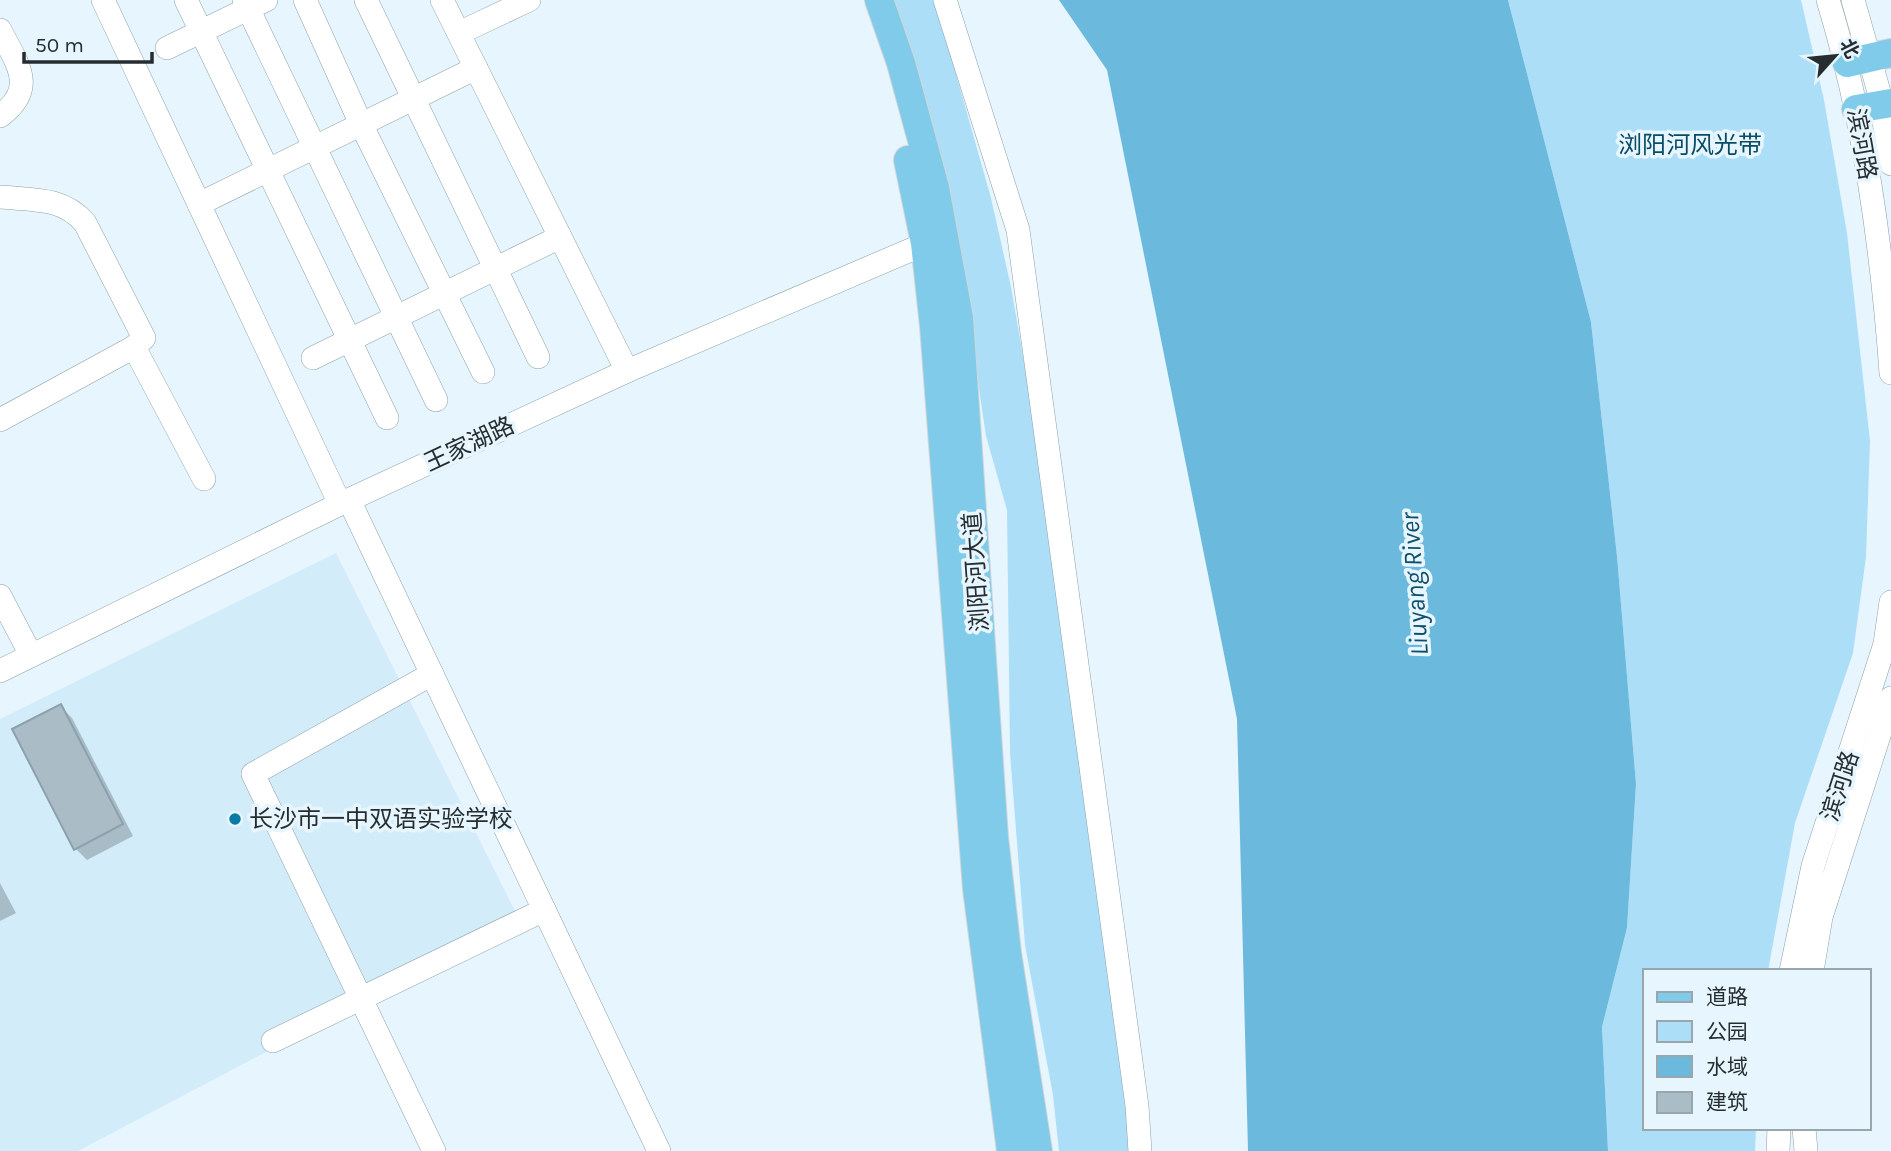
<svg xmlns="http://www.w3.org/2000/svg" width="1891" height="1151" viewBox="0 0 1891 1151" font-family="Karla,'Noto Sans SC',sans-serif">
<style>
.built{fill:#d2ecfa}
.green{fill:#addef8}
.water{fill:#6cb9de}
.shadow{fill:#0003}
.building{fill:#aabcc5;stroke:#8ea0a9;stroke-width:2}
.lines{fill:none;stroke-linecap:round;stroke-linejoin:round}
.minor-casing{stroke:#8ea0a9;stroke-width:24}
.major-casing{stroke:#d3d5d6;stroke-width:30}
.minor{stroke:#fff;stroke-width:23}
.major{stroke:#7fcbe9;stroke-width:28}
.poi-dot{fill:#097ba4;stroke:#e7f6fe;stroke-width:2.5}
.labels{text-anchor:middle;stroke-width:7;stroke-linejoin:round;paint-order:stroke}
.street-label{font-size:24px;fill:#252d30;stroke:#e7f6fe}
.park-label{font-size:24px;fill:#084b64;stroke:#e7f6fe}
.poi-label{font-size:24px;fill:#252d30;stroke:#e7f6fe;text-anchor:start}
.water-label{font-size:26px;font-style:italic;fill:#104f69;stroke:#e7f6fe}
</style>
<rect width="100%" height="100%" fill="#e7f6fe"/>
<path class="built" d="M336,553L519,919L78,1151H0V719Z"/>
<g class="green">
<path d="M892,0H935L991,198L1011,287L1038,442L1134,1151H1059L1053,1095L1025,945L1010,753L1007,510L986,436L948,180Z"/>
<path d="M1508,0H1801L1824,100L1847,233L1870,441L1866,557L1853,653L1795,823L1768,971H1644V1128H1756L1755,1151H1608L1602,1027L1627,928L1636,784L1617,556L1591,322Z"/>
</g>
<path class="water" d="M1059,0H1508L1591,322L1617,556L1636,784L1627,928L1602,1027L1608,1151H1248L1237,719L1107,70Z"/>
<g class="shadow">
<path d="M60,706L72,718L133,836L87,860L76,849Z"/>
<path d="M0,883L16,913L0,921Z"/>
</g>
<path class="building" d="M61,704L123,824L74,850L12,729Z"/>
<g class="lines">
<g class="minor-casing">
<g id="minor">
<path d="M103,0L340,504"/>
<path d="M186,0L387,418"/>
<path d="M244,0L436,400"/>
<path d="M305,0L361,124L483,372"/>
<path d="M366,0L538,357"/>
<path d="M442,0L627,371"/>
<path d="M945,0L1018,230L1137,1106L1140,1151"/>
<path d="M1828,0C1865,121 1882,248 1891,373"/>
<path d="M1853,0L1879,92L1891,164"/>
<path d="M0,30C17,64 38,88 0,116"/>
<path d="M459,33L529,0"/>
<path d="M167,48L266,0"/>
<path d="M0,197C33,200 63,197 85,223L144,338L134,347L0,420"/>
<path d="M199,204L476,68"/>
<path d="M134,347L204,479"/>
<path d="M313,358L560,237"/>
<path d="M349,500L659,1151"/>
<path d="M0,596L31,655"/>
<path d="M0,671L340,504L627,371L941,237"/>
<path d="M432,674L253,774L434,1151"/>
<path d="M1791,971L1813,866L1885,644L1891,602"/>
<path d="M1812,971L1821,917L1891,698"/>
<path d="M273,1041L544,910"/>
<path d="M1804,1128L1806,1151"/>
<path d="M1778,1151L1779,1128"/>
</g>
</g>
<g class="major-casing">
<g id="major">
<path d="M879,0L901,63L935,188L959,318L994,837L1007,953L1038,1151"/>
<path d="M1847,63L1891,53"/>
<path d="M1856,109L1891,103"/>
<path d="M908,160L925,243L934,326L977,889L1011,1151"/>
</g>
</g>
<use href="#minor" class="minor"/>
<use href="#major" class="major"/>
</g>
<circle class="poi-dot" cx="235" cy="819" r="7"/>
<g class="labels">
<g class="street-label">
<text transform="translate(1862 144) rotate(80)" y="8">滨河路</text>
<text transform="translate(469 444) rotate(-25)" y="8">王家湖路</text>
<text transform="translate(976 572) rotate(-94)" y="8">浏阳河大道</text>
<text transform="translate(1840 786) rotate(-72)" y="8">滨河路</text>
</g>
<g class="park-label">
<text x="1690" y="153">浏阳河风光带</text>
</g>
<g class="poi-label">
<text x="249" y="827">长沙市一中双语实验学校</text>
</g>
<g class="water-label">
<text transform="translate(1414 584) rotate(-94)" y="9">Liuyang River</text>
</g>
</g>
<rect x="1643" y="969" width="228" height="161" fill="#e7f6fe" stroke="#99a6ac" stroke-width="2"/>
<rect x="1657" y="992" width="35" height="10" fill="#7fcbe9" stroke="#99a6ac" stroke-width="2"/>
<text x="1706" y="1004" font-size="21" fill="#252d30">道路</text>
<rect x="1657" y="1021" width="35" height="21" fill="#addef8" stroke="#99a6ac" stroke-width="2"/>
<text x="1706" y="1039" font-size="21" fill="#252d30">公园</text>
<rect x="1657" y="1056" width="35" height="21" fill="#6cb9de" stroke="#99a6ac" stroke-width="2"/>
<text x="1706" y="1074" font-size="21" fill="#252d30">水域</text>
<rect x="1657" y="1092" width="35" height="21" fill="#aabcc5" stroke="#99a6ac" stroke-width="2"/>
<text x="1706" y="1109" font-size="21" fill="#252d30">建筑</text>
<g transform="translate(1835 56) rotate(63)" stroke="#e7f6fe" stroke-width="5" paint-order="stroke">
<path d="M0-5L12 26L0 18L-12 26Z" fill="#252d30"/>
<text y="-10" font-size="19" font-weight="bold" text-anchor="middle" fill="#252d30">北</text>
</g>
<path d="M24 52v10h128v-10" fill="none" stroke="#252d30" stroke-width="3.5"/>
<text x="35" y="52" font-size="21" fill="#252d30" stroke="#e7f6fe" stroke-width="5" paint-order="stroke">50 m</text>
</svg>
